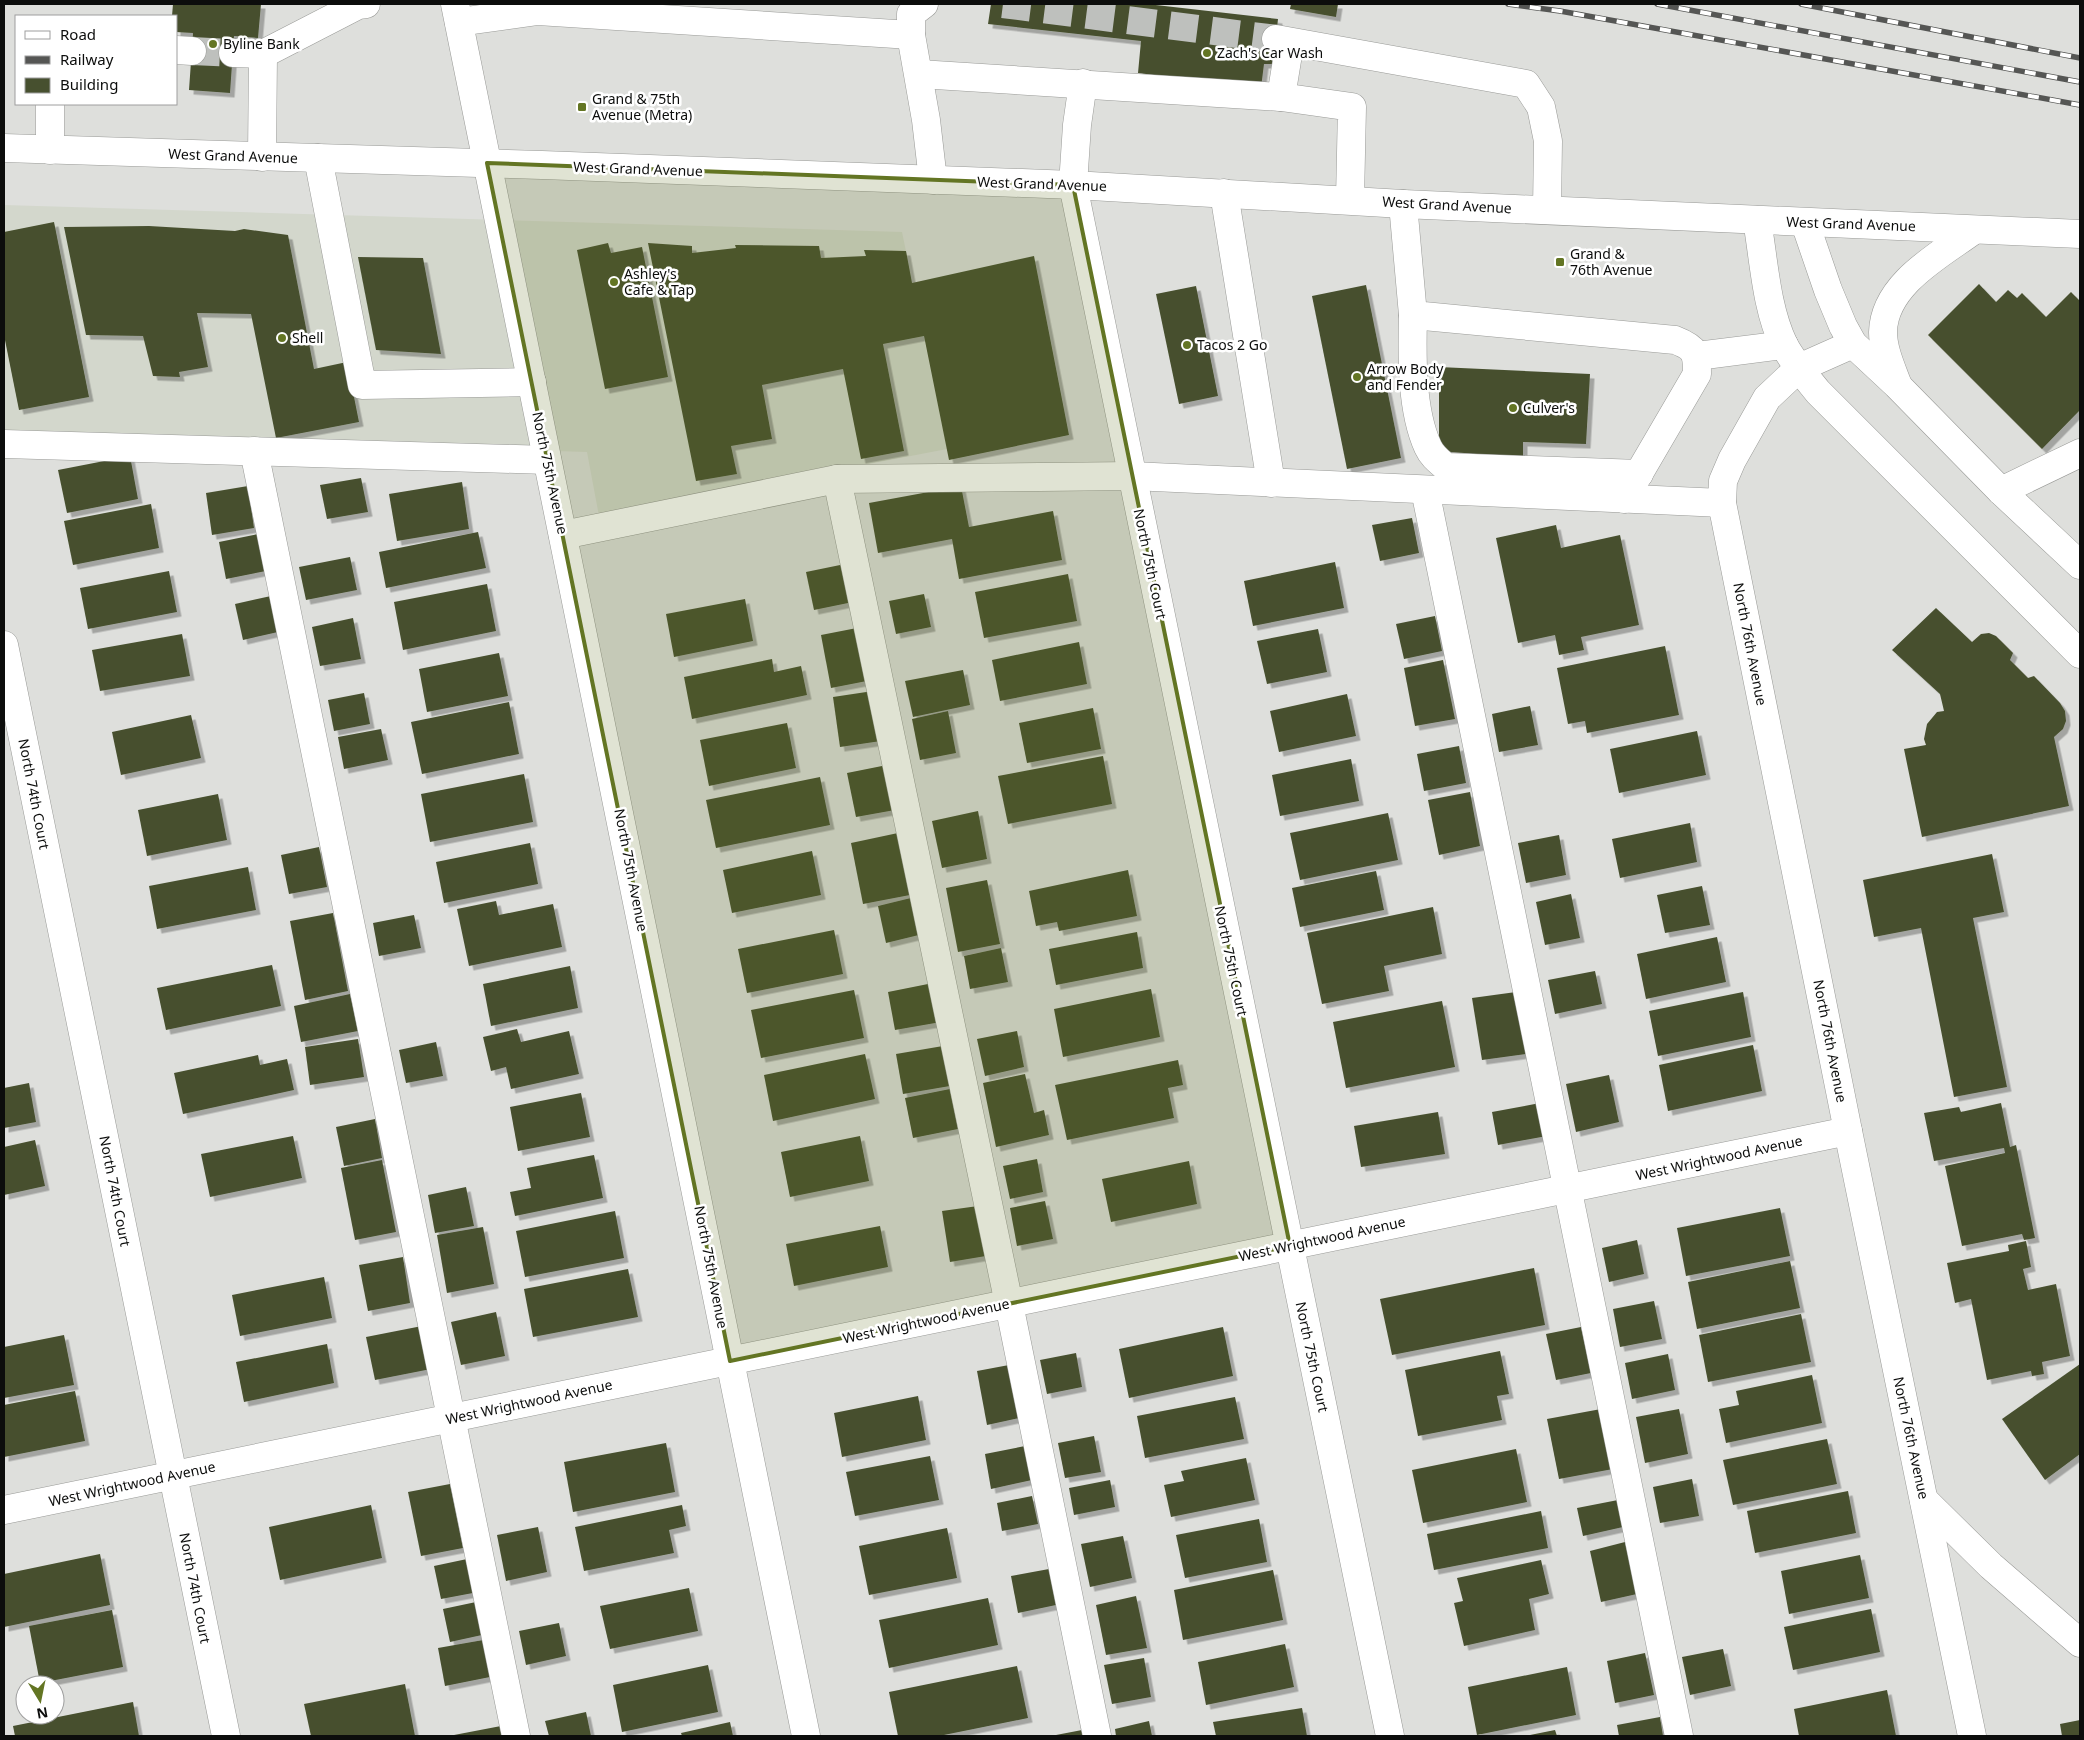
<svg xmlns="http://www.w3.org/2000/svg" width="2084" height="1740" viewBox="0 0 2084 1740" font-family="'Noto Sans',sans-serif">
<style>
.built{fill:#d3d7cc}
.building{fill:#47502f;filter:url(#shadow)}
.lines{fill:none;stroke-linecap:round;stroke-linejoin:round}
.minor-tunnel{stroke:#bec0bd;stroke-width:28;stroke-dasharray:28 14;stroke-linecap:butt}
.minor-casing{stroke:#999a97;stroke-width:29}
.major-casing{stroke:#999a97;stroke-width:29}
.minor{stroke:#fff;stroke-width:28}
.major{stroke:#fff;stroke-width:28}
.rail-casing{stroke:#555654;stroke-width:5.5}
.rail{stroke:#fff;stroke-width:4;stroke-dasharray:11;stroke-linecap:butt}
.marked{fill:#637523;fill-opacity:0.2;stroke:#637523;stroke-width:4;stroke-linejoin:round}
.poi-dot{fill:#637523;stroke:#fff;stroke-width:2}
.labels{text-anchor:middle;stroke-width:5;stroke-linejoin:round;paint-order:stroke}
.poi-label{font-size:14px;fill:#0c0d0c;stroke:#fff;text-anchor:start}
.street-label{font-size:14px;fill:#0c0d0c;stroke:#fff}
</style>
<defs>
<filter id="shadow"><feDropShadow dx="4.5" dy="4.5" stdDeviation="0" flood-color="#0004"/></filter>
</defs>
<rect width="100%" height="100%" fill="#dedfdc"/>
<path class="built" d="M4,205L902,232L947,449L599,516L587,452L4,434Z"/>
<g class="building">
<path d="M173,4H261L258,38L234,36L230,93L189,90L193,33L176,32V16H172Z"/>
<path d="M991,4H1147L1278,19L1273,64H1264L1261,88L1138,73L1141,41L988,24Z"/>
<path d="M1291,4H1338L1336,17L1290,9Z"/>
<path d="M54,222L89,397L19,410L4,335V232Z"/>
<path d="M149,226L235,231L244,229L288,235L314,369L347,362L359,422L276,438L251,314L197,313L208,367L179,372L180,377L153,376L143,336L86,335L64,227Z"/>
<path d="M608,243L611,253L642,247L668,377L605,389L577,250Z"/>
<path d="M648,243L692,246V253L736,248L735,245L819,246L821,258L866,256L864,250L906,251L912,283L1034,256L1069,435L949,460L924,336L883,344L904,451L861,459L843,369L762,385L772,439L731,446L737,474L696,481Z"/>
<path d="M358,257L423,258L441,354L376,350Z"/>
<path d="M1979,284L1996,302L2008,290L2017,298L2022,293L2046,317L2071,292L2080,301V410L2042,449L1928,335Z"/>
<path d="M1366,285L1401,458L1347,469L1312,296Z"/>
<path d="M1196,286L1218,396L1179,404L1156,294Z"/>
<path d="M1439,367L1590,374L1586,444L1523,442V462L1502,456L1439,451Z"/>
<path d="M130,456L138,499L67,513L58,470Z"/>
<path d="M361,478L368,512L327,519L320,485Z"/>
<path d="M462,482L469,529L397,541L389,494Z"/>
<path d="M248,486L254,528L212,535L206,493Z"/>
<path d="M961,486L969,527L1053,511L1062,560L959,579L952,539L878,553L869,503Z"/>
<path d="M151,504L159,548L73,565L64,521Z"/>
<path d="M1412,518L1419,553L1380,561L1372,525Z"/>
<path d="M1556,525L1561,548L1620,535L1639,625L1581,637L1584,650L1559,655L1555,635L1518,643L1496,538Z"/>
<path d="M478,532L486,568L386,588L379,552Z"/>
<path d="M258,534L266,571L226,579L219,542Z"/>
<path d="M350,557L357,590L306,600L299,567Z"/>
<path d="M1335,562L1344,608L1253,626L1244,581Z"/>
<path d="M845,564L853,602L814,610L806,572Z"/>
<path d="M169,571L177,612L88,629L80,588Z"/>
<path d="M1068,574L1077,621L984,638L975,592Z"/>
<path d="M487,584L496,631L403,650L394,602Z"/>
<path d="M924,594L931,627L896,634L889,601Z"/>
<path d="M271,596L278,632L243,640L235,604Z"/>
<path d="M745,599L753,641L674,657L666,614Z"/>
<path d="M1936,608L1972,642L1981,634L1989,633L1996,636L2013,653L2010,660L2028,678L2034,676L2060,703L2065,711L2066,721L2063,729L2054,737L2069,806L1922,837L1904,749L1926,745L1924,739L1927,724L1937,712L1944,711L1940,694L1892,650Z"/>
<path d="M1435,616L1442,651L1404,659L1396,624Z"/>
<path d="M353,618L361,659L320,666L312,627Z"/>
<path d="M862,627L872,680L831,688L821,635Z"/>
<path d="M1318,629L1327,672L1267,684L1257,641Z"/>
<path d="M182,634L190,676L100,691L92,650Z"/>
<path d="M1079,642L1087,684L1000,701L992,660Z"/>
<path d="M1665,646L1679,715L1587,733L1585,721L1568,724L1557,668Z"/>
<path d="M499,653L508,696L427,712L419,669Z"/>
<path d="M772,659L774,672L801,666L807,695L692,719L684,677Z"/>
<path d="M1443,660L1455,719L1415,726L1404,668Z"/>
<path d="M963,670L970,705L913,717L905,681Z"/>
<path d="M873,691L881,741L840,747L833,697Z"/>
<path d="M364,693L370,724L334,731L328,700Z"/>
<path d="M1347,694L1356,736L1279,752L1270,711Z"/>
<path d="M509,702L519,754L422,774L411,722Z"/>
<path d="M1530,706L1538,745L1499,752L1492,714Z"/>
<path d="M1093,708L1101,749L1027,763L1019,723Z"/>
<path d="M948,711L956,753L920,760L912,719Z"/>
<path d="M191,715L201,758L121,775L112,732Z"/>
<path d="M787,723L796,768L709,786L700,740Z"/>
<path d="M381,729L388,760L344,769L338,737Z"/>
<path d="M1697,731L1706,775L1619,793L1610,749Z"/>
<path d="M1459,746L1466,783L1424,791L1417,754Z"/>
<path d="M1103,756L1112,804L1008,824L998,776Z"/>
<path d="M1351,759L1359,801L1280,816L1272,775Z"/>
<path d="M887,765L895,810L856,817L847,773Z"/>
<path d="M524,774L533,822L430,842L421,794Z"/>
<path d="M820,777L830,825L716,848L706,800Z"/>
<path d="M1470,792L1480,846L1439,855L1428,800Z"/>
<path d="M218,794L227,840L147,856L138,810Z"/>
<path d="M978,811L987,859L942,868L932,821Z"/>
<path d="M1388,813L1398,860L1300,880L1290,833Z"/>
<path d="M1690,823L1697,862L1620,878L1612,839Z"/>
<path d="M898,833L910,895L863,904L851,843Z"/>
<path d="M1559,835L1566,875L1526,883L1518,843Z"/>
<path d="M530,843L538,884L444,903L436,862Z"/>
<path d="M319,847L327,887L289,894L281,855Z"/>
<path d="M812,851L821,895L732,913L723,870Z"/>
<path d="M1992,854L2004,912L1973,918L2007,1087L1954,1097L1921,928L1874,937L1863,880Z"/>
<path d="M248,867L256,910L157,929L149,886Z"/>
<path d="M1128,870L1137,916L1059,931L1057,922L1036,926L1029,891Z"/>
<path d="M1376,871L1384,910L1300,927L1292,888Z"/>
<path d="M987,880L1000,944L958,952L946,888Z"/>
<path d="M1702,886L1710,925L1665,933L1657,895Z"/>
<path d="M1571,894L1580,938L1545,945L1536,902Z"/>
<path d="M915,897L923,934L886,943L878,906Z"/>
<path d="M496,901L499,915L553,904L562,947L469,966L457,909Z"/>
<path d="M1433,907L1442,954L1384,966L1389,991L1322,1004L1307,933Z"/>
<path d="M333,913L348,991L305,1000L290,921Z"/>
<path d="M414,915L421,948L379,956L373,923Z"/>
<path d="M834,930L843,974L747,993L738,949Z"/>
<path d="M1137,932L1143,968L1056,985L1049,949Z"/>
<path d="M1717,937L1726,982L1646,999L1637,954Z"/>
<path d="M1001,948L1008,982L970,989L964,956Z"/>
<path d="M272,965L281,1006L166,1030L157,988Z"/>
<path d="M570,966L578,1008L491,1026L483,984Z"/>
<path d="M1595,971L1602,1004L1555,1014L1548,980Z"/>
<path d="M933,983L941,1022L895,1030L888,992Z"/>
<path d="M1151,989L1160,1037L1063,1057L1054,1009Z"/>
<path d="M854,990L864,1038L761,1058L751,1010Z"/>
<path d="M1516,992L1533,1053L1482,1060L1472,998Z"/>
<path d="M1743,992L1751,1037L1658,1056L1649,1011Z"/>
<path d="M350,994L358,1031L301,1042L294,1006Z"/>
<path d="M1442,1001L1455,1067L1346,1088L1333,1022Z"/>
<path d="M517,1029L521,1042L569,1031L579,1074L511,1089L506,1067L491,1071L483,1037Z"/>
<path d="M1017,1031L1024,1067L985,1076L977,1039Z"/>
<path d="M358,1039L364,1077L310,1085L305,1047Z"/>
<path d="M436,1042L443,1076L406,1083L399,1050Z"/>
<path d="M1753,1045L1762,1091L1668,1111L1659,1065Z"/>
<path d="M943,1046L950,1086L903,1094L896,1054Z"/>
<path d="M865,1054L875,1099L773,1121L764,1075Z"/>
<path d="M258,1055L260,1065L287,1059L294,1090L183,1114L174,1073Z"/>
<path d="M1178,1060L1183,1085L1168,1088L1174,1118L1067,1140L1055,1085Z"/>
<path d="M1025,1074L1034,1113L1044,1110L1049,1135L996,1147L983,1083Z"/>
<path d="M1609,1075L1619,1122L1576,1132L1566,1084Z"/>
<path d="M29,1083L36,1122L4,1128V1088Z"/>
<path d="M950,1089L958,1129L913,1138L905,1098Z"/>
<path d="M581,1093L590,1137L518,1151L510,1107Z"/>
<path d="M1540,1103L1547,1136L1498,1145L1492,1112Z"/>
<path d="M2001,1103L2010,1147L2016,1145L2035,1238L2024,1240L2022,1234L1962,1246L1945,1166L2005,1153L2004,1148L1934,1161L1924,1113L1959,1107L1961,1112Z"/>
<path d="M1438,1112L1445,1154L1361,1167L1354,1126Z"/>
<path d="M375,1119L382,1158L344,1166L336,1127Z"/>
<path d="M293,1136L302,1178L210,1197L201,1154Z"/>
<path d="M860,1136L869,1181L790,1197L781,1152Z"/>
<path d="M35,1140L45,1186L4,1195V1147Z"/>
<path d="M594,1155L603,1198L515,1216L510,1192L531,1188L527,1168Z"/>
<path d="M1037,1159L1043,1192L1010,1199L1003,1166Z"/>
<path d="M382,1160L396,1232L355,1240L341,1168Z"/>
<path d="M1189,1161L1197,1204L1111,1222L1102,1179Z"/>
<path d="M466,1187L474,1226L435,1233L428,1195Z"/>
<path d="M1045,1201L1053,1239L1017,1246L1010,1208Z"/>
<path d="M978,1206L986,1256L950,1262L942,1211Z"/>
<path d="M1780,1208L1790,1256L1686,1276L1677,1228Z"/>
<path d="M615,1211L624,1258L525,1277L516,1231Z"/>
<path d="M880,1226L888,1267L794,1286L786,1244Z"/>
<path d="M483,1227L494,1284L447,1293L437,1235Z"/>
<path d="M1637,1240L1644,1274L1609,1282L1602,1248Z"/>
<path d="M2026,1241L2031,1267L2023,1269L2028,1290L2056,1284L2070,1356L2042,1362L2044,1374L2032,1376L2031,1371L1987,1380L1971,1299L1955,1303L1947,1263L2009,1251L2008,1245Z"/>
<path d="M403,1257L410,1303L368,1311L359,1265Z"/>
<path d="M1790,1261L1800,1308L1697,1329L1688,1282Z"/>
<path d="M1534,1268L1545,1325L1392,1355L1380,1299Z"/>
<path d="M628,1269L638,1317L533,1337L524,1289Z"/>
<path d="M324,1277L332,1318L240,1336L232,1295Z"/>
<path d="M1654,1301L1662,1339L1620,1347L1613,1309Z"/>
<path d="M496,1312L505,1356L461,1365L451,1322Z"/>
<path d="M1801,1314L1811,1362L1708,1382L1699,1335Z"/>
<path d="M422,1326L431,1369L375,1380L366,1337Z"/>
<path d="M1223,1327L1233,1376L1129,1398L1119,1349Z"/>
<path d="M1581,1327L1591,1373L1556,1380L1546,1334Z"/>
<path d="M64,1335L74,1385L4,1398V1347Z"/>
<path d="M327,1344L334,1383L244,1402L236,1362Z"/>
<path d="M1500,1351L1509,1394L1497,1396L1502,1420L1418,1436L1405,1370Z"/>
<path d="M1076,1353L1082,1387L1047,1394L1040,1360Z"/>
<path d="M1668,1354L1675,1390L1632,1399L1625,1363Z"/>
<path d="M2080,1364V1454L2045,1480L2002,1419Z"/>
<path d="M1009,1365L1019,1418L987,1425L977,1371Z"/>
<path d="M1812,1375L1822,1423L1726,1443L1719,1409L1739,1405L1736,1391Z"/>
<path d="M75,1391L85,1441L4,1457V1405Z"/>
<path d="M918,1396L926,1440L842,1457L834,1413Z"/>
<path d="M1235,1397L1244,1439L1145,1458L1137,1416Z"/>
<path d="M1601,1409L1613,1469L1559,1479L1547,1419Z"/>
<path d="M1679,1409L1688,1454L1645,1463L1636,1417Z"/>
<path d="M1094,1436L1101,1472L1065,1478L1058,1443Z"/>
<path d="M1827,1439L1837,1484L1733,1505L1723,1460Z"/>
<path d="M666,1443L675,1492L573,1512L564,1462Z"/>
<path d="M1025,1446L1032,1480L991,1489L985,1454Z"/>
<path d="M1516,1449L1527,1502L1423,1523L1412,1470Z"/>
<path d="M930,1456L939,1500L855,1516L846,1472Z"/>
<path d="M1246,1458L1255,1500L1171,1517L1164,1485L1184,1481L1181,1471Z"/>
<path d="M1692,1479L1699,1516L1660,1523L1653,1487Z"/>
<path d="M1110,1480L1115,1507L1074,1515L1069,1488Z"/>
<path d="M450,1484L463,1548L421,1556L408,1492Z"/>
<path d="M1848,1491L1856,1533L1755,1553L1747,1511Z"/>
<path d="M1032,1496L1038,1524L1002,1531L997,1503Z"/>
<path d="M1618,1500L1623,1527L1583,1536L1577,1508Z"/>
<path d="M371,1505L382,1558L280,1580L269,1527Z"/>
<path d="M682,1505L686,1526L669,1530L674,1553L584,1571L575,1527Z"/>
<path d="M1541,1511L1548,1548L1434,1570L1427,1534Z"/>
<path d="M1259,1519L1267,1562L1185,1578L1176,1535Z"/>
<path d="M538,1527L547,1572L506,1581L497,1535Z"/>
<path d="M947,1528L957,1578L869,1595L859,1546Z"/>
<path d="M1123,1536L1132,1578L1090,1587L1081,1544Z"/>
<path d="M1625,1542L1637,1594L1601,1602L1590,1551Z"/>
<path d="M100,1554L110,1605L4,1627V1574Z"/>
<path d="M1860,1555L1869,1598L1789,1614L1781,1571Z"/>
<path d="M467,1559L473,1593L441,1599L434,1566Z"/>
<path d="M1541,1560L1549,1594L1529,1599L1535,1630L1464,1646L1454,1603L1463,1601L1457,1578Z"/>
<path d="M1049,1569L1056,1605L1018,1613L1011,1576Z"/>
<path d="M1273,1570L1283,1620L1183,1640L1174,1590Z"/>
<path d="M689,1588L698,1631L610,1649L600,1606Z"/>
<path d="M1136,1596L1147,1648L1106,1655L1096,1605Z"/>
<path d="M988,1598L998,1645L889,1668L879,1620Z"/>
<path d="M476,1602L482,1635L450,1642L443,1609Z"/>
<path d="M1871,1609L1880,1652L1793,1670L1784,1627Z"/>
<path d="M112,1610L123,1667L40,1683L29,1626Z"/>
<path d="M559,1623L566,1656L526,1665L519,1631Z"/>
<path d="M483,1640L490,1677L445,1686L438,1648Z"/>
<path d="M1285,1644L1294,1687L1206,1705L1198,1662Z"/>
<path d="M1723,1649L1731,1686L1690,1695L1682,1657Z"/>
<path d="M1645,1653L1654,1695L1615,1703L1607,1661Z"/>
<path d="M1144,1658L1151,1697L1112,1704L1104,1665Z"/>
<path d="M708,1665L718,1712L622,1732L613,1685Z"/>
<path d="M1017,1666L1028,1718L939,1736H898L889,1692Z"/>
<path d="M1567,1667L1576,1715L1477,1735L1468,1687Z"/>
<path d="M405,1684L415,1736H311L304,1704Z"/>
<path d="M1887,1690L1896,1736H1799L1794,1709Z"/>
<path d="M133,1702L139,1736H15L13,1726Z"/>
<path d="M1302,1708L1307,1736H1216L1213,1722Z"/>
<path d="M586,1712L591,1736H549L545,1721Z"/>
<path d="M1660,1717L1663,1736H1619L1617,1725Z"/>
<path d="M2080,1720V1736H2062L2060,1724Z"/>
<path d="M1149,1721L1152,1736H1116L1115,1729Z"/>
<path d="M730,1722L733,1736H682L681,1733Z"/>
<path d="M501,1726L503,1736H454V1735Z"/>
<path d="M1082,1730L1084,1736H1057L1056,1735Z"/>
<path d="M1555,1730L1557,1736H1530V1735Z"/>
</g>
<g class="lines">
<g class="minor-tunnel">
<path d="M1003,4L1276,39"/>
<path d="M192,51L233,53"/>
</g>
<g class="minor-casing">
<g id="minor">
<path d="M455,4L806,1736"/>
<path d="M924,4L911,14V35L926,120L933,180"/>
<path d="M459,22L538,11L911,35"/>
<path d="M1276,39L1526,84L1541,107L1548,141L1547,210"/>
<path d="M176,50L192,51"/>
<path d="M233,53L263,54L358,5L366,4"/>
<path d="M919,74L1281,97L1352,107L1350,199"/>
<path d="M1083,83L1077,125L1073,185L1390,1736"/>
<path d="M1281,97L1290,42"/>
<path d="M50,150V104"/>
<path d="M262,157L263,54"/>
<path d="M318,158L362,385L532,382"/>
<path d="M1224,193L1271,483"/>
<path d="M1403,204L1413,315L1675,340C1696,348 1697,353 1697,374L1624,499"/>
<path d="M1757,220C1764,261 1766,308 1784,345C1793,362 1806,377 1818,392L2080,654"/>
<path d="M1805,223L1828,290L1843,326L1853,344L1897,385L2001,491L2080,565"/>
<path d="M1413,315C1412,356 1411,410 1428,447C1432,456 1439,461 1446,467L1639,474"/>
<path d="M1853,344L1799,368L1767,398L1732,460L1723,481L1722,503L1848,1131L1972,1736"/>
<path d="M1697,356L1784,345"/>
<path d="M1897,383C1891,367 1883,349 1883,332C1884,284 1940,255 1974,230"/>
<path d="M4,444L547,460"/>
<path d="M254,451L516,1736"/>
<path d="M837,479L1009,1304L1097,1736"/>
<path d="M1425,490L1679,1736"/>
<path d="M2001,491L2080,453"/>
<path d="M563,535L837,479L1132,476L1722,503"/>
<path d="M4,645L226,1736"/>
<path d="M1924,1500L1991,1566L2080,1643"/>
<path d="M4,1510L1848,1131"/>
</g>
</g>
<g class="major-casing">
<path id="major" d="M4,148L542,165L1073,185L1403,204L2080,234"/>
</g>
<use href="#minor" class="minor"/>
<use href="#major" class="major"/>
<g class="rail-casing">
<g id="rail">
<path d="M1508,4L1560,11L2080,105"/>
<path d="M1657,4L2080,82"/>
<path d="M1801,4L2080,58"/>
</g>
</g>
<use href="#rail" class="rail"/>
</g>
<path class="marked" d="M487,163L1073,185L1290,1246L730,1361Z"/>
<g class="poi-dot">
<circle cx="213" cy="44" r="5"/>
<circle cx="1207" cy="53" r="5"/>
<rect x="577" y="102" width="10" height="10" rx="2.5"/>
<rect x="1555" y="257" width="10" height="10" rx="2.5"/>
<circle cx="614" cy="282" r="5"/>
<circle cx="282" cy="338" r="5"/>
<circle cx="1187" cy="345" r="5"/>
<circle cx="1357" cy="377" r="5"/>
<circle cx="1513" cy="408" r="5"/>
</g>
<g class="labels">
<g class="poi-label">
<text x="223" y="49">Byline Bank</text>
<text x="1217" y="58">Zach's Car Wash</text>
<text x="592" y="104">Grand &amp; 75th<tspan x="592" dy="16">Avenue (Metra)</tspan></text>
<text x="1570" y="259">Grand &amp;<tspan x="1570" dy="16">76th Avenue</tspan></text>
<text x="624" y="279">Ashley's<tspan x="624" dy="16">Cafe &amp; Tap</tspan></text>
<text x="292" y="343">Shell</text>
<text x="1197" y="350">Tacos 2 Go</text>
<text x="1367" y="374">Arrow Body<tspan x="1367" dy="16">and Fender</tspan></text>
<text x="1523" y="413">Culver's</text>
</g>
<g class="street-label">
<text transform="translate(233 156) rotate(2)" y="5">West Grand Avenue</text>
<text transform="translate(638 169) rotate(2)" y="5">West Grand Avenue</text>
<text transform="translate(1042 184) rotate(2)" y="5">West Grand Avenue</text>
<text transform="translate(1447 205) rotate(3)" y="5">West Grand Avenue</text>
<text transform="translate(1851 224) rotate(2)" y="5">West Grand Avenue</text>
<text transform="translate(550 473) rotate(78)" y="5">North 75th Avenue</text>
<text transform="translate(1150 564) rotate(78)" y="5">North 75th Court</text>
<text transform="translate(1750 644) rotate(79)" y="5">North 76th Avenue</text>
<text transform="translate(34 794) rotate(79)" y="5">North 74th Court</text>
<text transform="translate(631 870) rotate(79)" y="5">North 75th Avenue</text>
<text transform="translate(1231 961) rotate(78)" y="5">North 75th Court</text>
<text transform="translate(1830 1041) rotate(79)" y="5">North 76th Avenue</text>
<text transform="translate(1719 1158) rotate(-12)" y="5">West Wrightwood Avenue</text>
<text transform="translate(115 1191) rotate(79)" y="5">North 74th Court</text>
<text transform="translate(1322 1239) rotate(-12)" y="5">West Wrightwood Avenue</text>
<text transform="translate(711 1267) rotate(79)" y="5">North 75th Avenue</text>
<text transform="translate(926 1321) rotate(-12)" y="5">West Wrightwood Avenue</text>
<text transform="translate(1312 1357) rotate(78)" y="5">North 75th Court</text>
<text transform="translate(529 1402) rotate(-12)" y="5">West Wrightwood Avenue</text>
<text transform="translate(1911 1438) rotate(78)" y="5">North 76th Avenue</text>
<text transform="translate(132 1484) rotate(-12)" y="5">West Wrightwood Avenue</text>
<text transform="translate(195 1588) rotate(79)" y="5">North 74th Court</text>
</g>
</g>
<rect width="2084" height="1740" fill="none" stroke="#0c0d0c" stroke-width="10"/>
<rect x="15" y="15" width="162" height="90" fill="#ffffff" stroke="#9e9e9e"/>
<rect x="25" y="31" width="25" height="8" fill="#ffffff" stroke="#9e9e9e"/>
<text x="60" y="40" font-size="15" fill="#0c0d0c">Road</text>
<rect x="25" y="56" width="25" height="8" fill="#555654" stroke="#9e9e9e"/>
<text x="60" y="65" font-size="15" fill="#0c0d0c">Railway</text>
<rect x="25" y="78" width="25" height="15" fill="#47502f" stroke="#9e9e9e"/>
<text x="60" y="90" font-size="15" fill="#0c0d0c">Building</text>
<g transform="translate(40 1700) rotate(170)"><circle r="24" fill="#ffffff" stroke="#9e9e9e"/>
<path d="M0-4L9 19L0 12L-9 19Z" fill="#637523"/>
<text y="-8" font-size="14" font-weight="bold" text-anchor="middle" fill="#0c0d0c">N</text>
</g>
</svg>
